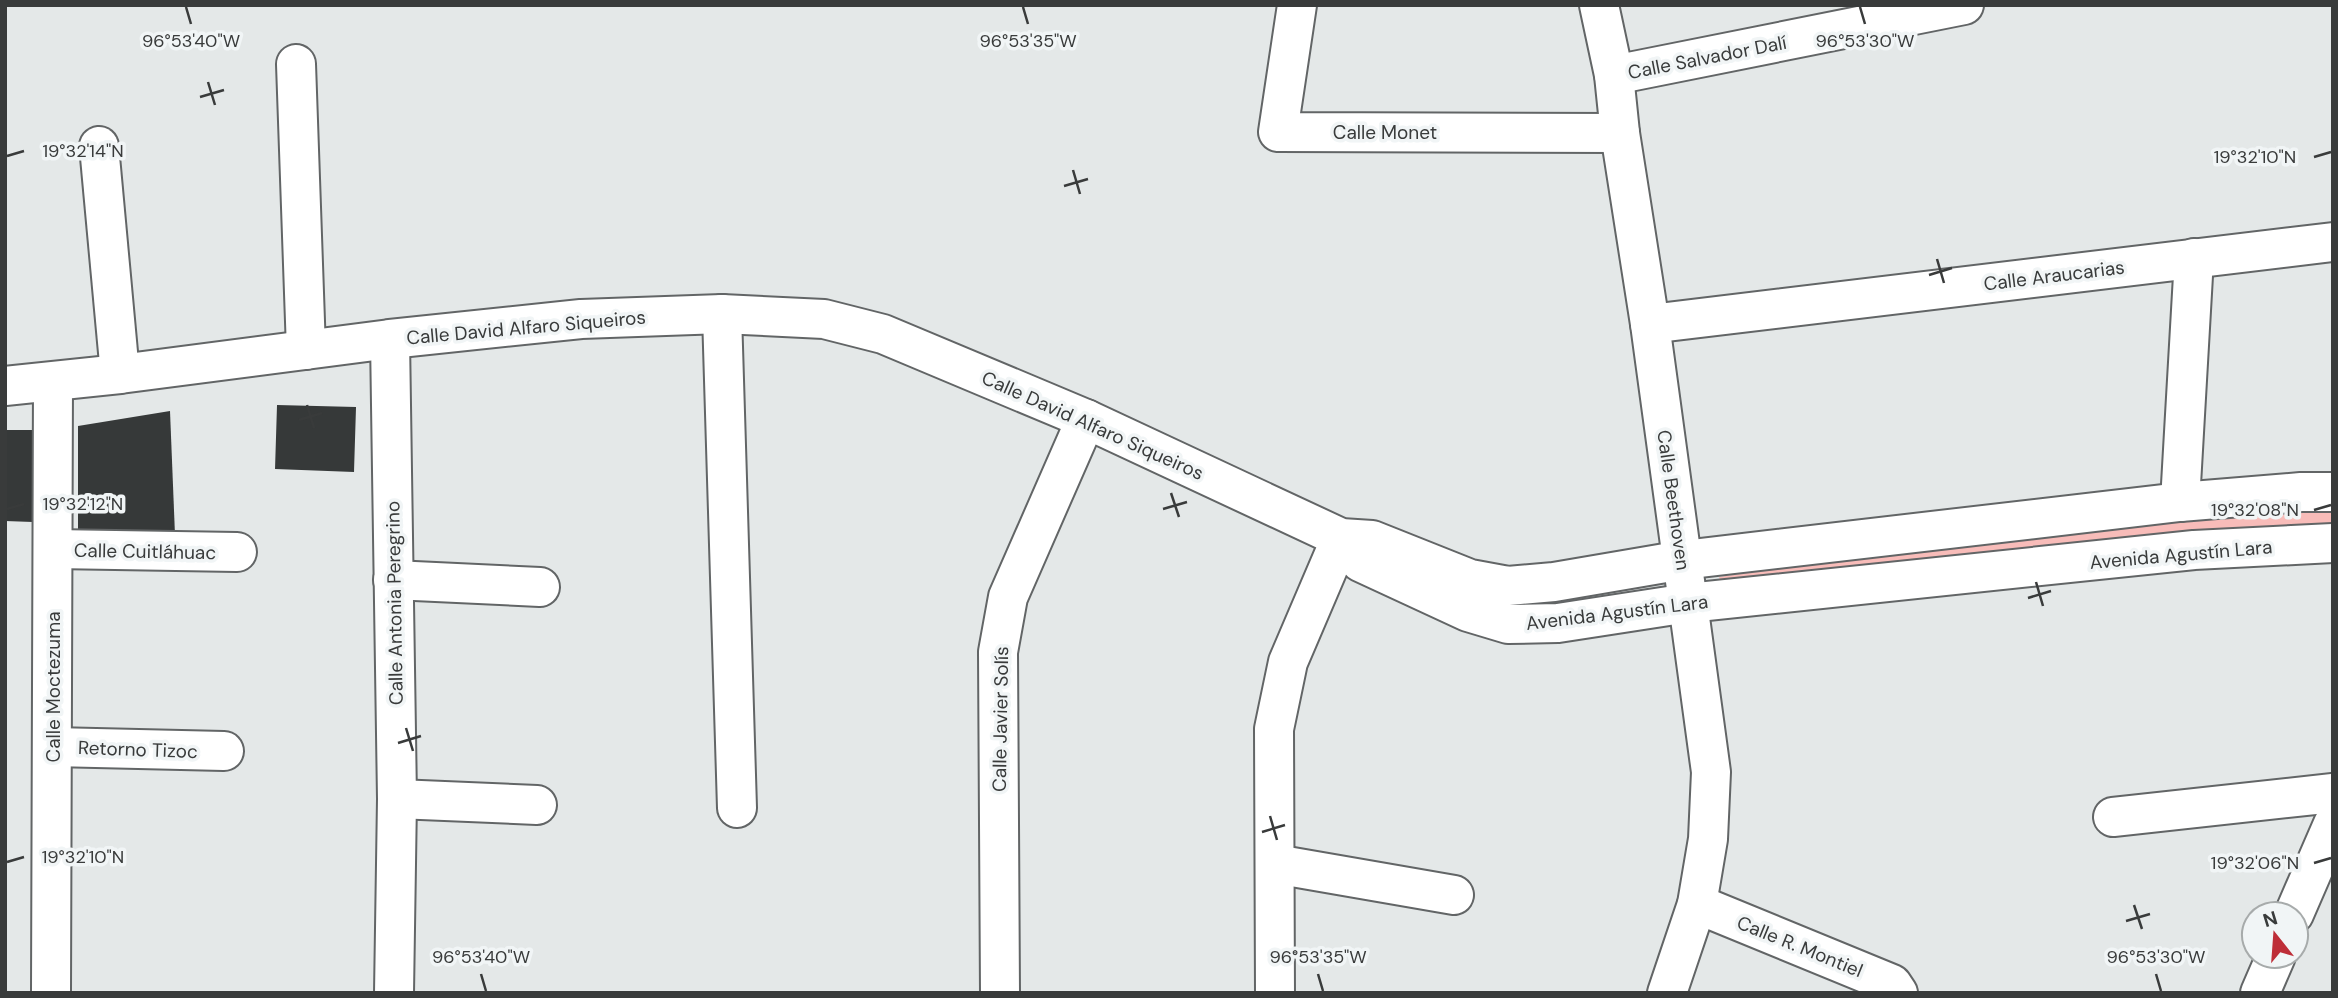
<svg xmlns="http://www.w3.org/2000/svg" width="2338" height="998" viewBox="0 0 2338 998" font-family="'DM Sans',sans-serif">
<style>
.green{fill:#f8bcb9}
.building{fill:#363939}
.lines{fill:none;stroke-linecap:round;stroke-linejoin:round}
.minor-casing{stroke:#626566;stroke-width:42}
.major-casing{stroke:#626566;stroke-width:42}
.minor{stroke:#fff;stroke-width:38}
.major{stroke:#fff;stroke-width:38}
.ticks{fill:none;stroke:#393b3b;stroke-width:2.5}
.labels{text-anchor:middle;stroke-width:7;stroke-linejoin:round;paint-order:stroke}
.street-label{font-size:19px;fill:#393b3b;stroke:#f1f5f6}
.ticks-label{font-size:18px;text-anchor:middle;fill:#393b3b;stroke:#f1f5f6;stroke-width:7;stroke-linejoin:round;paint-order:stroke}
</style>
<rect width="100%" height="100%" fill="#e4e8e8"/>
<path class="green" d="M2333,507V532L1728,603L1719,577L2018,532Z"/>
<g class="building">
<path d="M277,405L356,407L354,472L275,469Z"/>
<path d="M170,411L175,535L78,532V426Z"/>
<path d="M5,430H35L33,522L5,521Z"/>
</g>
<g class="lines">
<g class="minor-casing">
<g id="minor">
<path d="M1297,5L1278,132L1620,133"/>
<path d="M1599,5L1614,75L1620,133L1650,324L1711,772L1708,839L1697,904L1667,993"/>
<path d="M296,64L306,350"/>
<path d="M1614,75L1964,5"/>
<path d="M99,146L120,374"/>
<path d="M722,314L737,808"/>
<path d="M1650,324L2333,242"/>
<path d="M390,339L397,799L394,993"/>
<path d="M2180,502L2194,258"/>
<path d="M54,549L237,552"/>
<path d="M393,580L540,587"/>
<path d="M53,747L224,751"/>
<path d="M397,799L537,805"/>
<path d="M2113,817L2333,793"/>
<path d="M1275,864L1454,895"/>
<path d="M1697,904L1892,984L1898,993"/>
<path d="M2294,914L2333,824"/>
<path d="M51,993L53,382"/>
<path d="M1000,993L998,652L1008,597L1086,419"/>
<path d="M1275,993L1274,729L1288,662L1341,538"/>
<path d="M2260,993L2276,956"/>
</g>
</g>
<g class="major-casing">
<g id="major">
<path d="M5,386L120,374L390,339L581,319L722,314L824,319L883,334L1086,419L1341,538L1372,540L1470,579L1508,586L1554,582L1683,560L2180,502L2301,492H2333"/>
<path d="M1352,552L1360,562L1468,612L1508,624L1558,623L1688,603L2194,550L2333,543"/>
</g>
</g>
<use href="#minor" class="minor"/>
<use href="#major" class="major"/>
</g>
<path class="ticks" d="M186,7L191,24M1023,7L1028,24M1860,7L1865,24M208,82L215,105M200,97L224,90M7,156L24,151M2314,157L2331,152M1073,170L1080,194M1064,186L1088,179M1937,259L1944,283M1929,275L1952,268M307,405L314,428M299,420L322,413M1171,493L1179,517M7,509L24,504M1163,509L1187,502M2314,510L2331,505M2036,582L2043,606M2028,598L2051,591M406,728L413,751M398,743L421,736M1270,816L1277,840M1262,832L1285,825M7,862L24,857M2314,863L2331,858M2134,905L2142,929M2126,921L2150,914M481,974L486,991M1318,974L1323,991M2156,974L2161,991"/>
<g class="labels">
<g class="street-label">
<text transform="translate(1707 57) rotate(-11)" y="7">Calle Salvador Dalí</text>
<text x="1385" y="139">Calle Monet</text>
<text transform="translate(2054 275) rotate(-7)" y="7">Calle Araucarias</text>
<text transform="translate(526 327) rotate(-5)" y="7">Calle David Alfaro Siqueiros</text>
<text transform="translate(1093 425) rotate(24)" y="7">Calle David Alfaro Siqueiros</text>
<text transform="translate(1674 500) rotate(82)" y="7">Calle Beethoven</text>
<text transform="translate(145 551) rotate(1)" y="7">Calle Cuitláhuac</text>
<text transform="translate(2181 554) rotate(-5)" y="7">Avenida Agustín Lara</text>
<text transform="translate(394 603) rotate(-91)" y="7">Calle Antonia Peregrino</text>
<text transform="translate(1617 612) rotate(-7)" y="7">Avenida Agustín Lara</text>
<text transform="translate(53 687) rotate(-90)" y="7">Calle Moctezuma</text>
<text transform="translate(1000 719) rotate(-89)" y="7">Calle Javier Solís</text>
<text transform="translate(138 749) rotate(2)" y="7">Retorno Tizoc</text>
<text transform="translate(1800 946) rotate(22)" y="7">Calle R. Montiel</text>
</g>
</g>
<g class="ticks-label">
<text x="191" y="47">96°53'40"W</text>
<text x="1028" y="47">96°53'35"W</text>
<text x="1865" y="47">96°53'30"W</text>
<text x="83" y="157">19°32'14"N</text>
<text x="2255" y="163">19°32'10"N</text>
<text x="83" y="510">19°32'12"N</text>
<text x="2255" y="516">19°32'08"N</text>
<text x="83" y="863">19°32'10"N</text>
<text x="2255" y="869">19°32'06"N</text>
<text x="481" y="963">96°53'40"W</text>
<text x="1318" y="963">96°53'35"W</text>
<text x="2156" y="963">96°53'30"W</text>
</g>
<rect width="2338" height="998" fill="none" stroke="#393b3b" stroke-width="14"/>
<g transform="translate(2275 935) rotate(343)"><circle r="33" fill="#f1f5f6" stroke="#a7abab" stroke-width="2"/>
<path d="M0-5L12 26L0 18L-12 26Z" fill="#be2e38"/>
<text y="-10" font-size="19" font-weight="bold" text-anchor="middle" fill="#393b3b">N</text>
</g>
</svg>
